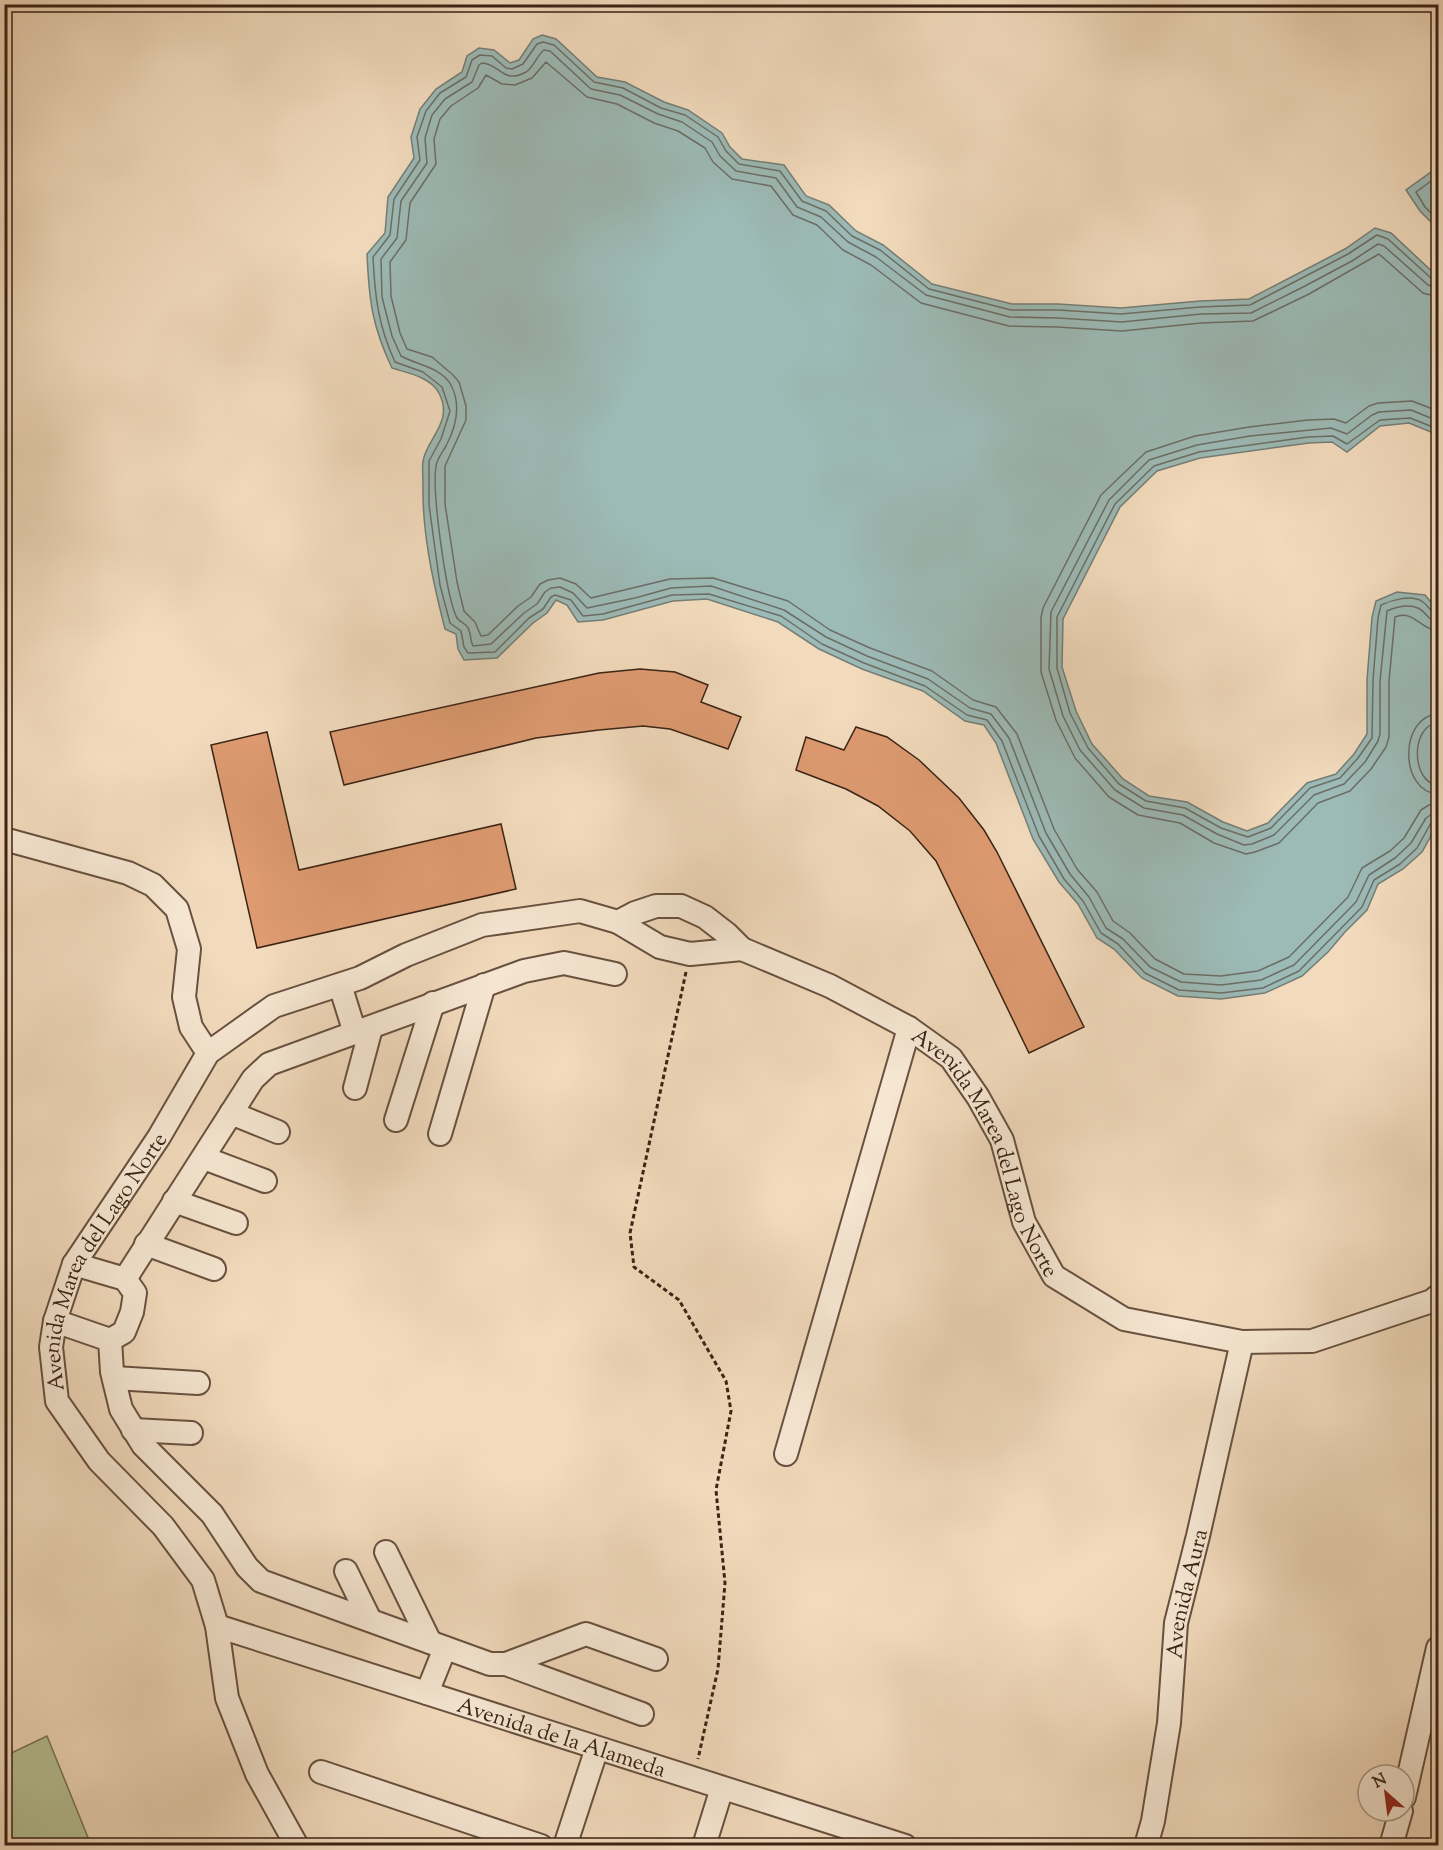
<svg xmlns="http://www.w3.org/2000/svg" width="1443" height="1850" viewBox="0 0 1443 1850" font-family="'Sorts Mill Goudy',serif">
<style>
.green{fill:#b6c195;stroke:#787256;stroke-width:1.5}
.water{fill:#9cbab6;stroke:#757e76;stroke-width:1.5}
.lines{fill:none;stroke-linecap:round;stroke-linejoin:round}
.shore{stroke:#6b6e66;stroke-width:1.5}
.building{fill:#df9b71;stroke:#3a2316;stroke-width:1.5}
.minor-casing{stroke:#685140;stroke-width:26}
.path{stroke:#3a2316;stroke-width:3;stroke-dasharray:4.5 3;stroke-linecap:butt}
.minor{stroke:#f7e8d4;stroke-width:22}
.labels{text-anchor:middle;stroke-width:4.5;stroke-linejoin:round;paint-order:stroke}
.street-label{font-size:22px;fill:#3a2316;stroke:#f7e8d4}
</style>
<rect width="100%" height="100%" fill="#f2dbbd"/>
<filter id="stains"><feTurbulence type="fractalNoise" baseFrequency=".00333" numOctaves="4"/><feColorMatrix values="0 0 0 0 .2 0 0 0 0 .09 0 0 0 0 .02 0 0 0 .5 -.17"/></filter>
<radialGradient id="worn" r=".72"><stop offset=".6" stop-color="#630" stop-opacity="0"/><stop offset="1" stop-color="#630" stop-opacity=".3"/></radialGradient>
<path class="green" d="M47,1736L91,1845H5V1756Z"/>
<g class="water">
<path d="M542,35L556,39L597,77L625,82L664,102L688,110L722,133L730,147L742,159L784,165L806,196L829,205L856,231L883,245L932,284L1012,304H1058L1121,308L1200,301L1249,299L1345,249L1375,228L1391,233L1438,277V435L1409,423L1380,426L1347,452L1332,442L1309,443L1200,458L1157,471L1120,507L1063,619L1062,667L1076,711L1092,744L1123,779L1149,796L1187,802L1223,822L1247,831L1268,823L1307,783L1336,774L1354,754L1367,734V680L1372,617L1376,601L1397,592L1425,595L1438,611V730L1431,753L1438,780V823L1422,852L1403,869L1378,884L1367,910L1345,932L1328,952L1302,976L1265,993L1221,999L1178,996L1142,978L1114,949L1097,938L1078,904L1059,882L1033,839L996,743L984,725L965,721L923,691L862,669L819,649L778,622L707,599L673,601L603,620L578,622L567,605L556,600L547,613L533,623L497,658L464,660L458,649L456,634L445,629C433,582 422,533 423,484C423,477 422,468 423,461C427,438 454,422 439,393C431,377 407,373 392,368C372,326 369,300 367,254L385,233L388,197L414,158L411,137L420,109L436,89L462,72L467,56L479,48L494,50L510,63L519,60L533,39Z"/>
<path d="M1438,167V229L1420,211L1406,190Z"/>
</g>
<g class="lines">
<g class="shore">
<path d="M1438,176L1416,192L1425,207L1438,220"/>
<path d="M1438,281L1432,279L1388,239L1377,235L1348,254L1250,305L1200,307L1121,314L1058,310H1011L929,289L880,250L852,236L826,211L802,201L780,171L739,164L726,151L718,137L685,115L661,108L623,88L594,82L554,45L543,42L537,44L523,64L512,69L506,68L492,56L480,55L472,60L466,77L440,93L426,111L417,137L420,160L394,199L390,235L373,257C375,297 378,325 395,362L423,372L442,387L450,411L441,439L429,461V505L440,585L450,623L461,631L464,647L468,653L495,652L529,618L543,609L551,597L555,595L571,600L583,616L603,614L672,595L709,594L781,616L822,644L864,663L925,686L967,715L987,720L1002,741L1039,836L1064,879L1083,901L1101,933L1118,944L1145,973L1179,990L1221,993L1263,988L1299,971L1362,907L1374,880L1400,864L1417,848L1431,823L1438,821"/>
<path d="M1438,288L1428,285L1384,246L1378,244L1352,261L1305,286L1251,313L1201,314L1122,322L1058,318L1010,317L926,295L876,257L848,242L821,217L797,207L776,178L736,171L720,156L712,142L682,122L658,114L620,95L591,89L550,51L544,50C537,55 534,67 526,72C503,85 499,63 482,63L479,65L472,82L445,99L432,115L425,138L427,163L401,201L397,238L381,259L382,297L392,336L401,356C417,365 441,367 451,385C462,406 456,427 446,446C443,451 439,457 437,462C430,484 446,593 456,616C458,622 465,622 468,628C471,633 470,640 473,646L491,644L524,613L537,604L545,592L551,588L560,587L573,593L587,608L635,598L671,588L711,586L784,610L826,637L867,656L928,679L970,708L991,714L1009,738L1046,833L1070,874L1089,897L1106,928L1123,939L1150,967L1181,982L1221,985L1261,980L1294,965L1356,902L1369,875L1395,858L1411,843L1426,818L1432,814L1438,813"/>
<path d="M1438,297L1423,293L1379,254L1309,294L1253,321L1201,323L1122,331L1057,327L1009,326L921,303L871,265L843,250L817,225L793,215L771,186L732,179L713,162L705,148L678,131L654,123L617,104L587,97L546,62L532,78L515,85L502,84L486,75L478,88L451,106L440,119L434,139L436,164L410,203L406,240L390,262L391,296L400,333L407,349L432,357L453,375L459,382L466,406V420L445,466V504L457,582L464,611L475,622L481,636L488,635L518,606L531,597L540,584L548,580L560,578L576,584L591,598L670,579L713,578L788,601L830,630L870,648L932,671L973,700L996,707L1017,734L1054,829L1077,869L1097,892L1113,921L1130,933L1155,959L1184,974L1221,976L1258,971L1289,957L1348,897L1362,868L1390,851L1404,838L1421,810L1429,805L1438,804"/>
<path d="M1438,411L1412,401L1378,403L1369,406L1346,423L1334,419L1308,420L1249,427L1195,436L1146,452L1101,495L1043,608L1041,618V672L1056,720L1075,758L1109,797L1138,815L1180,823L1214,843L1246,854L1255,852L1279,843L1318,803L1350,791L1371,769L1386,747L1389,737V681L1395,617C1413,609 1421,630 1438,631"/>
<path d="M1438,421L1411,410L1379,412L1372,415L1347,434L1331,428L1250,436L1197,445L1149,460L1109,500L1051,612L1049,669L1063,716L1080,750L1115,790L1144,808L1183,815L1217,834L1244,845L1252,844L1274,835L1314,795L1344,784L1365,762L1378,741L1380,734V681L1387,611C1396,607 1408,604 1418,608C1427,612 1427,621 1438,621"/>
<path d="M1438,429L1410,418L1380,420L1347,444L1333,436L1308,437L1199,452L1154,466L1115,504L1057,617V668L1070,713L1088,748L1119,784L1146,801L1185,808L1221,828L1248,837L1271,828L1310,788L1340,778L1358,758L1372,738L1373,680L1378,618L1381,605C1392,600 1412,594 1423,602C1430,607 1430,613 1438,614"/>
<path d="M1438,714C1399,716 1399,792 1438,794"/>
<path d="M1438,723C1410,725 1411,783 1438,785"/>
</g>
</g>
<g class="building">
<path d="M640,669L675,672L708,685L701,702L741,717L728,749L670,729L643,726L599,730L536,738L344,785L330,732L599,673Z"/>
<path d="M856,727L887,737L919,760L959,798L984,830L997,852L1084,1027L1029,1053L936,861L910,831L878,806L846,789L796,770L806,737L844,750Z"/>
<path d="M267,732L299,870L501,824L516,889L257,948L211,745Z"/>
</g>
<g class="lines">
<g class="minor-casing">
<g id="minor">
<path d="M4,839L128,873L153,885L177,909L189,949L184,997L191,1027L208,1053"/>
<path id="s1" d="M618,922L635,913L656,906H681L705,917L727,934L742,949L830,986L909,1028L951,1058L978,1097L1002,1140L1024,1222L1054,1276L1124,1319L1242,1342L1312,1341L1432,1301L1438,1296"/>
<path d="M340,985L355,1033"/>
<path d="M355,1088L371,1028"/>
<path d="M231,1113L278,1132"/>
<path d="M396,1120L433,1003"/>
<path d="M440,1134L484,985"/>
<path d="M204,1158L265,1181"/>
<path d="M174,1201L236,1223"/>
<path d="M146,1244L214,1269"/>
<path d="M74,1264L125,1279L135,1293L132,1312L124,1332L110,1340"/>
<path d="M125,1279L253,1079L269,1064L524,971L564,963L615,974"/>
<path d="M55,1321L110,1340L112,1372L121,1409L143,1445L212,1514L247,1567L261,1581L490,1664H506L586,1634L656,1659"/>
<path d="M114,1378L198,1383"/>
<path d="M133,1430L191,1433"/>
<path d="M786,1454L909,1028"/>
<path d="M386,1552L430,1642"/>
<path d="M346,1571L370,1620"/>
<path id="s2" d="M217,1626L905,1846"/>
<path d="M506,1664L642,1714"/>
<path d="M427,1693L445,1648"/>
<path d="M321,1772L541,1846"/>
<path d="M1404,1797L1438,1648"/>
<path id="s3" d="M297,1846L257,1774L227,1698L217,1626L203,1580L163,1526L99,1461L57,1401L51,1347L55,1321L74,1264L159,1137L208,1053L274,1006L360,978L406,955L482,925L580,911L618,922L660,947L690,954L742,949"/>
<path d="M565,1846L597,1748"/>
<path d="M704,1846L722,1788"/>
<path id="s4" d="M1146,1846L1153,1821L1169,1723L1176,1623L1198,1536L1242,1342"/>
<path d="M1391,1846L1401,1811"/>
</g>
</g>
<path class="path" d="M686,972L630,1233L634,1267L679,1300L726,1381L731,1411L716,1490L725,1583L718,1669L698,1759"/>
<use href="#minor" class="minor"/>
</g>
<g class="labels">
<g class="street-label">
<text dy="8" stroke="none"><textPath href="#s1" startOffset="477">Avenida Marea del Lago Norte</textPath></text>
<text dy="8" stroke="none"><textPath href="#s3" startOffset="670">Avenida Marea del Lago Norte</textPath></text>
<text dy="8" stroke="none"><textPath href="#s4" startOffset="256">Avenida Aura</textPath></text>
<text dy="8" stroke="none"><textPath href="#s2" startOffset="362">Avenida de la Alameda</textPath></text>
</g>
</g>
<rect width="1443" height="1850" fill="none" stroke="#f2dbbd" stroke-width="24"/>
<rect x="6" y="6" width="1431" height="1838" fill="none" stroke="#3a2316" stroke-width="3"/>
<rect x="12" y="12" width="1419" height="1826" fill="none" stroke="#3a2316" stroke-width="1.5"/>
<g transform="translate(1386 1793) rotate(332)"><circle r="28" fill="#f7e8d4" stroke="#ab9988" stroke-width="1.5"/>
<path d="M0-4.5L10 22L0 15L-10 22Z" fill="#8f2418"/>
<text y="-9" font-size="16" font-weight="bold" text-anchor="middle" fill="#3a2316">N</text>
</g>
<rect width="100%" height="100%" filter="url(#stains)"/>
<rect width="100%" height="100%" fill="url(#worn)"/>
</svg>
